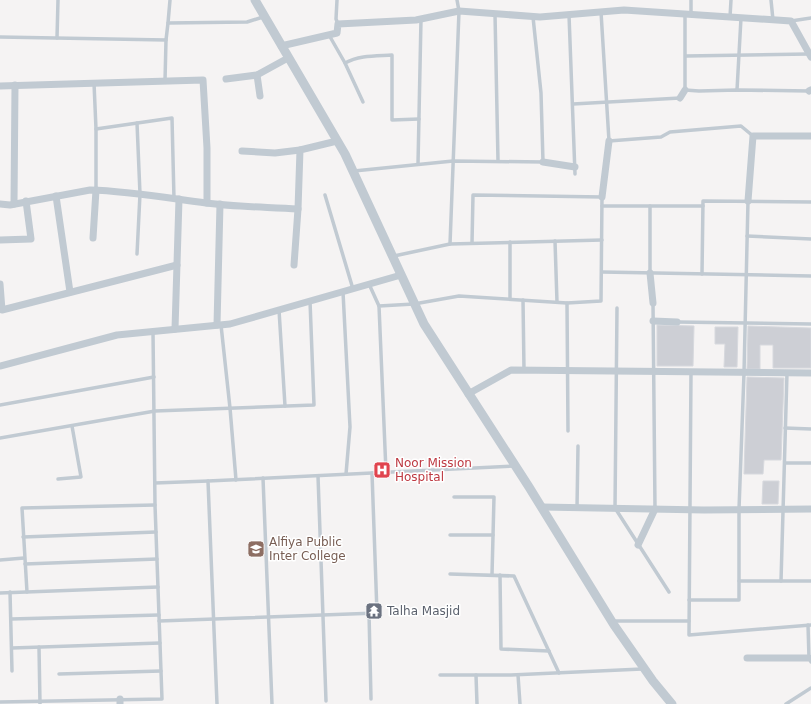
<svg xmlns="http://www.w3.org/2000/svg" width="811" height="704" viewBox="0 0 811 704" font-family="'DejaVu Sans',sans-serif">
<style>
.building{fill:#cdcfd5;stroke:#d7d9de}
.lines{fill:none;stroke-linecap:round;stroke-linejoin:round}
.service{stroke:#c1cad2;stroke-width:3.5}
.minor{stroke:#c1cad2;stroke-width:7}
.tertiary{stroke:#c1cad2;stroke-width:9}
.labels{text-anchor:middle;stroke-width:3;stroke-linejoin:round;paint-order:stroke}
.health-label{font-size:12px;fill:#be3a42;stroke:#fff;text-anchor:start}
.education-label{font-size:12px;fill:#785e54;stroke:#fff;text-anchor:start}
.worship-label{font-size:12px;fill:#5b616d;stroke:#fff;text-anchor:start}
</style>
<rect width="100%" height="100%" fill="#f5f3f3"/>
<g class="building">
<path d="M657,325L694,326L693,366H657Z"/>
<path d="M748,326L811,328V368H773V345H760V369H747Z"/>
<path d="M715,327H738L737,367H724L725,344H715Z"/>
<path d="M747,377L784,378L781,460H764L763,474H744Z"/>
<path d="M763,481H779L778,504H762Z"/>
</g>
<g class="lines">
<g class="service">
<path d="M337,0L336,19L338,24"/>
<path d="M691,0V15"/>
<path d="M771,0L773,20"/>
<path d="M601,12L609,141L661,137L670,132L741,126L753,136"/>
<path d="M495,14L498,161"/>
<path d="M685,14V90L699,91L737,90L809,91"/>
<path d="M569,15L575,174"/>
<path d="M730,17L731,0"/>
<path d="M791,21L811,18"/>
<path d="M168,23L170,0"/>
<path d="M329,35L345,63L363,102"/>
<path d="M0,37L166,40L168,23L247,22L263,17"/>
<path d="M57,38L58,0"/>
<path d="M686,56L808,54"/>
<path d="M345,63C359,55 376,56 392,55V120L419,119"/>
<path d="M165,81L166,40"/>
<path d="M94,83L96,129V190"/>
<path d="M737,90L741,18"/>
<path d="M573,104L680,98"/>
<path d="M96,129L172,118L174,199"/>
<path d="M418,164L421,19"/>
<path d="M354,171L453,161L543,162L541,93L533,17"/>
<path d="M325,195L353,289"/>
<path d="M602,206H703"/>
<path d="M747,236L811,239"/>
<path d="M555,241L557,302"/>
<path d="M510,242V299"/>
<path d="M450,244L459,11L457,0"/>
<path d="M137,254L140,194L137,123"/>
<path d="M394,256L450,244L602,240"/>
<path d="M602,272L811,276"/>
<path d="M650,273V206"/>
<path d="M702,274L703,201L811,202"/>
<path d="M369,284L379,306"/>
<path d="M343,292L350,427L346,474"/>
<path d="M523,300L524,370"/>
<path d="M567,303L568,431"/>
<path d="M653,303L655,509"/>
<path d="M617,308L615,508L669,592"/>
<path d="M279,310L285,406"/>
<path d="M677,322L811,324"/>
<path d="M221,325L230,408L236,480"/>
<path d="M691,372L689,635L811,625"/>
<path d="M0,405L154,377"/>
<path d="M785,428L811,429"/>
<path d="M0,438L155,411L314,405L310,301"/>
<path d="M785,463H811"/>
<path d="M386,472L379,306L414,304L459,296L567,303L601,301L602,197L473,195L472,243"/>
<path d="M318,476L326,701"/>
<path d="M263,478L272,704"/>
<path d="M58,479L81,477L72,426"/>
<path d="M155,483L208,481"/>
<path d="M454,497H494L492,575"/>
<path d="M577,508L578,446"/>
<path d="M450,535H493"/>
<path d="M23,537L156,532"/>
<path d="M0,560L24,558"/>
<path d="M25,564L157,559"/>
<path d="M450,574L514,576L559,673"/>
<path d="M500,575L501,649L549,651"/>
<path d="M739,581H811"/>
<path d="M781,581L787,373"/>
<path d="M10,592L12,671"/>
<path d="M27,592L22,508L155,505"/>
<path d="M0,593L158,587"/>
<path d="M689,600H739V509L744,373L748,201"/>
<path d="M369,613L371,699"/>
<path d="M11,619L159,615"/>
<path d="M159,621L377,613L372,473"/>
<path d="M612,621H689"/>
<path d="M808,625L809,658L811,662"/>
<path d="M39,647L40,704"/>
<path d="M12,648L160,643"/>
<path d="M59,674L161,671"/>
<path d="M440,675H511L642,669"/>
<path d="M476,675L477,704"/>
<path d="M518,675L520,704"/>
<path d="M0,702L162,699L155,505L153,332"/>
<path d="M217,704L208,481L514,466"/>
<path d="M786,704L811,688"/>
</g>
<g class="minor">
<path d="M281,46L337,33L338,24L416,20L459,11L540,17L624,10L791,21L811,57"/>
<path d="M257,75L260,96"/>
<path d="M226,79L257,75L288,58"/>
<path d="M0,86L203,80L207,148V203"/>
<path d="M809,91L811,90"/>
<path d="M680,98L685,90"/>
<path d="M242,151L275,153L300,150"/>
<path d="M543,162L575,167"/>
<path d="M56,196L70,292"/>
<path d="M602,197L609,141"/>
<path d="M748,201L753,136H811"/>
<path d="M0,204L10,205L90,190C129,191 168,198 206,203C236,207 267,207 298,209"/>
<path d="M14,204L15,85"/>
<path d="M93,238L96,190"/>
<path d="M0,240L31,239L26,201"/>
<path d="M294,265L298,209L300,150L337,141"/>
<path d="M650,273L653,303"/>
<path d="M0,284L2,310L177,265"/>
<path d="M653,321L677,322"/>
<path d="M217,325L220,204"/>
<path d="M175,329L179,199"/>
<path d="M0,366L117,335L230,324L401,275"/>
<path d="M468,394L511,370L811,373"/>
<path d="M542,507L704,510L811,509"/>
<path d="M638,545L655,509"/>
<path d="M747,658H809"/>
<path d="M120,704V699"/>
</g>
<path class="tertiary" d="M255,0L345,154L424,324L529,487L614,625L653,681L672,704"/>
</g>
<defs>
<g id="hospital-square" transform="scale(0.9)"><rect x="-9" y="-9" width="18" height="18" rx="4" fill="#e0444e" stroke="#fff"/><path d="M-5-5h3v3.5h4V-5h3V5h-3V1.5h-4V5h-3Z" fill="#fff"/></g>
<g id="school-square" transform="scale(0.9)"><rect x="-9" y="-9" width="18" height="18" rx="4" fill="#8d6e63" stroke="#fff"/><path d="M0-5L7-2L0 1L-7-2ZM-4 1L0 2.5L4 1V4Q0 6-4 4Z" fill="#fff"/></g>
<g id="temple-square" transform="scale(0.9)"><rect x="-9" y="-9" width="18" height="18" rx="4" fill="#6b7280" stroke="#fff"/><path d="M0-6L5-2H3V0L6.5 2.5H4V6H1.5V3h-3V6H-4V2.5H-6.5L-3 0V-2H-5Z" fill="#fff"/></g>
</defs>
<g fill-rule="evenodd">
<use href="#hospital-square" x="382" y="470"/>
<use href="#school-square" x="256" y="549"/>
<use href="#temple-square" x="374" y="611"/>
</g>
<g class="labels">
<g class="health-label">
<text x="395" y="467">Noor Mission<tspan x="395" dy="14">Hospital</tspan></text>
</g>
<g class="education-label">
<text x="269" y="546">Alfiya Public<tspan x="269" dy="14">Inter College</tspan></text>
</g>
<g class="worship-label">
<text x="387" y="615">Talha Masjid</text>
</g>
</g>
</svg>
